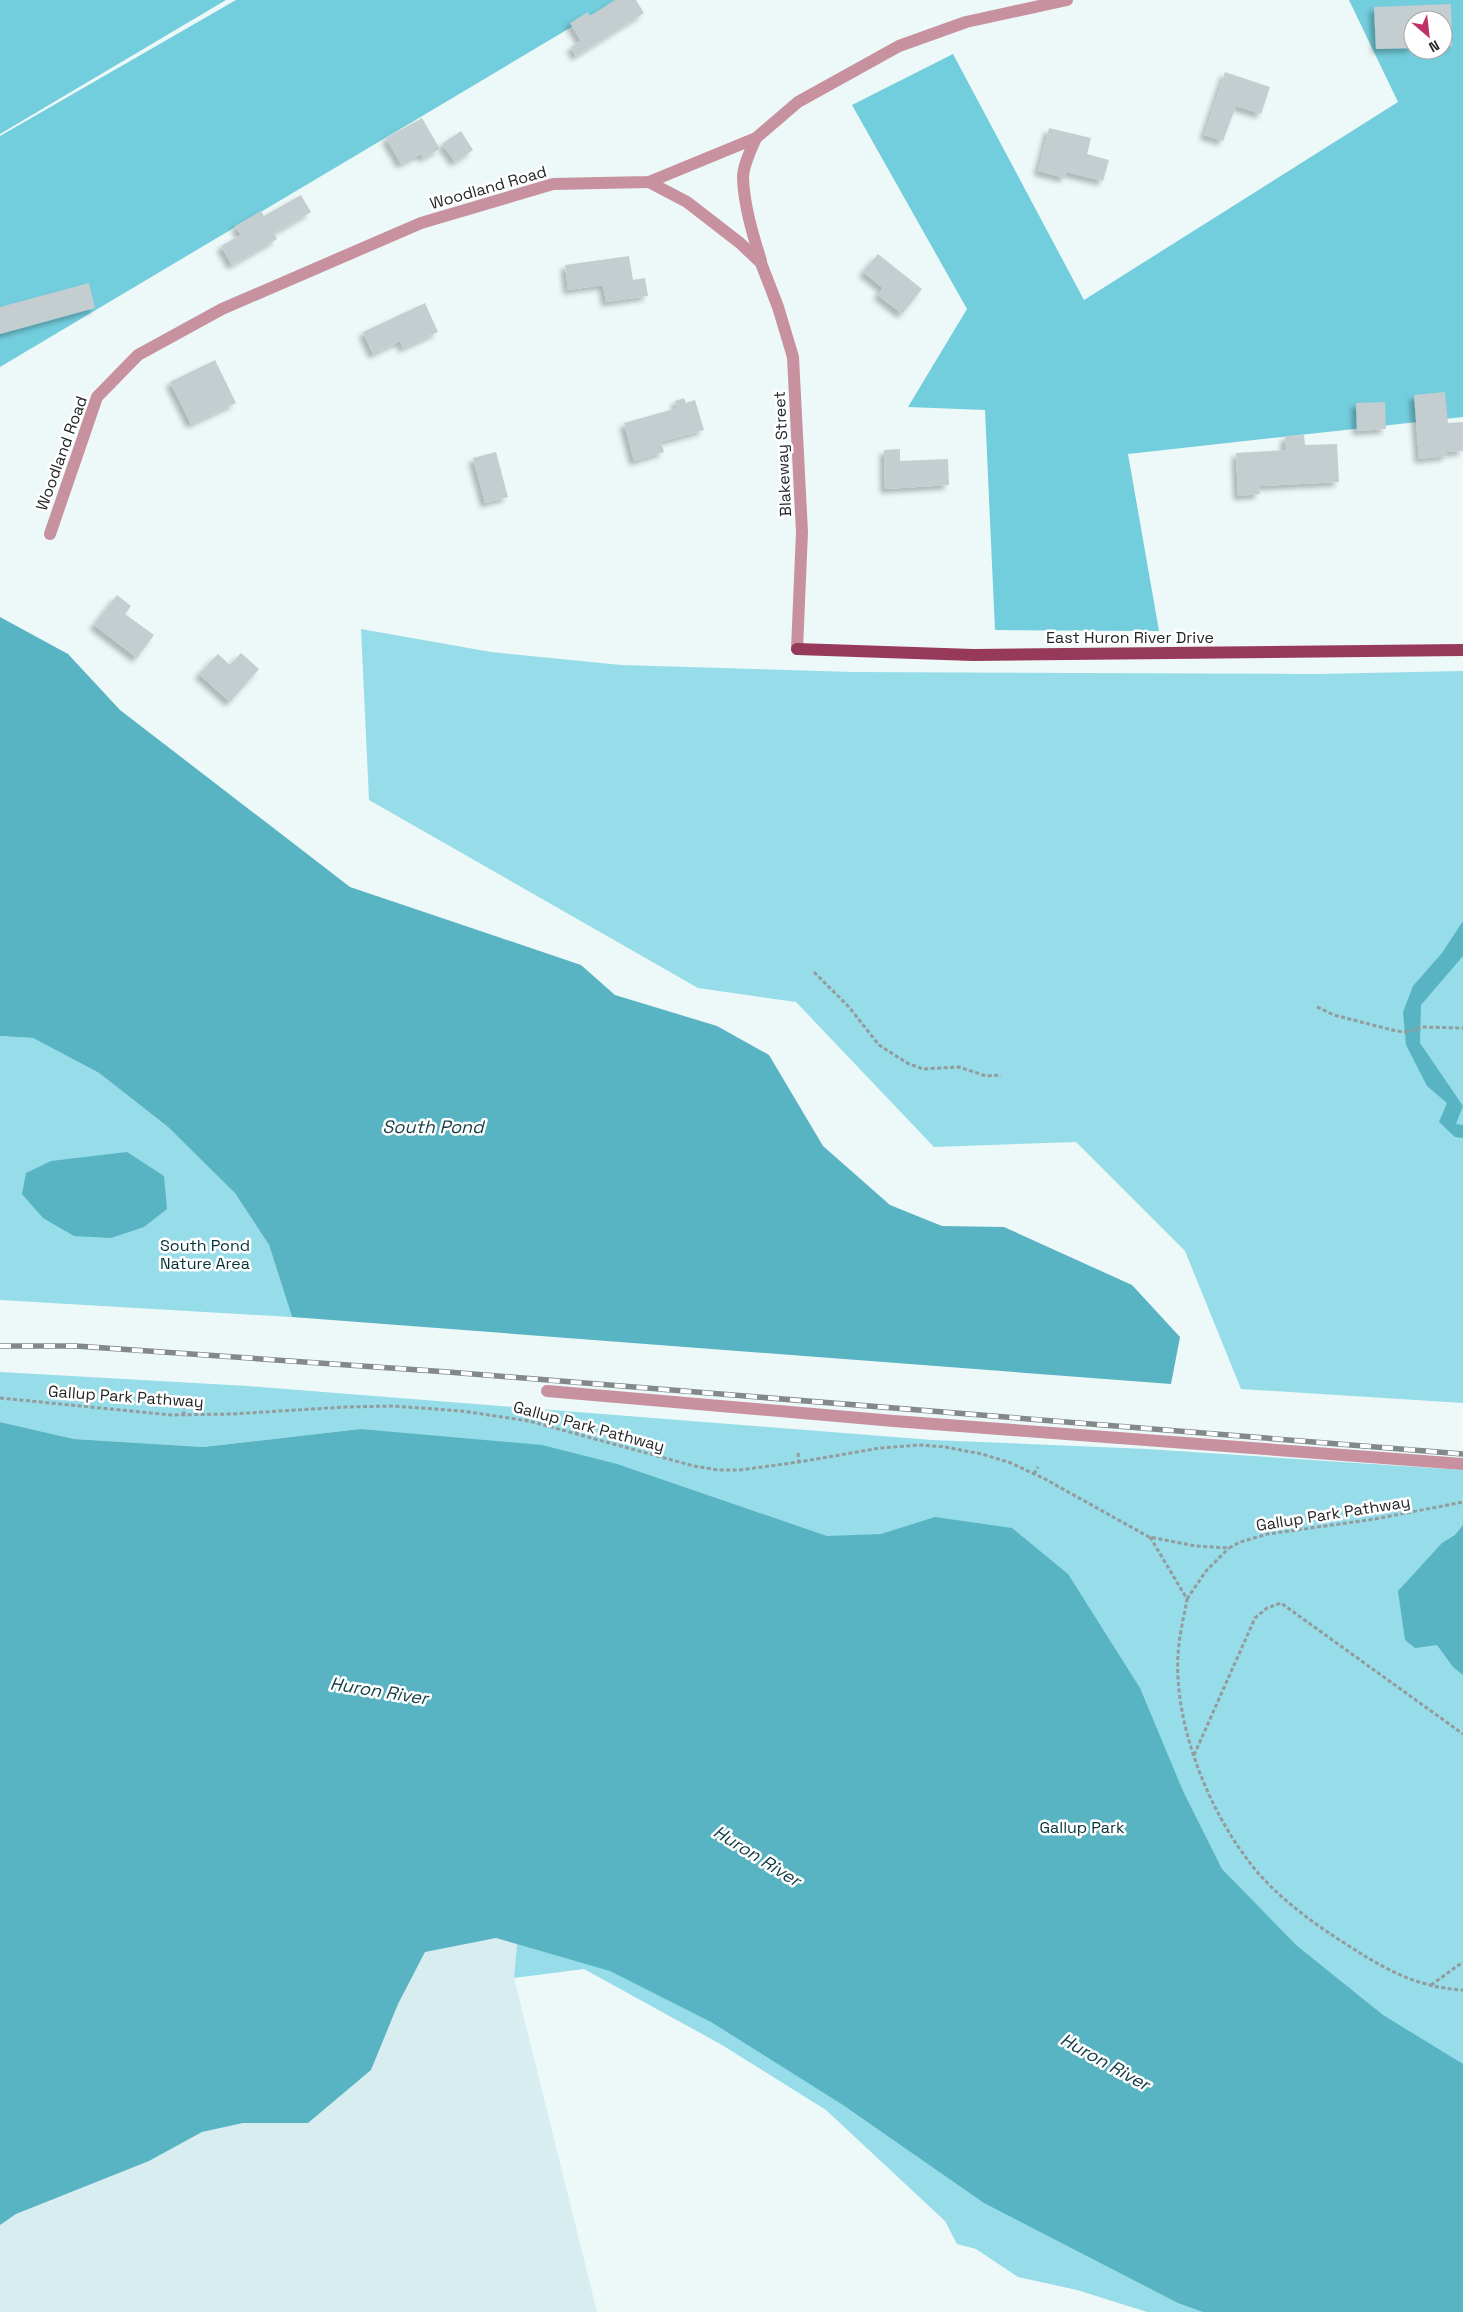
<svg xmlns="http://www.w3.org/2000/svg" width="1463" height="2312" viewBox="0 0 1463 2312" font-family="'Space Grotesk',sans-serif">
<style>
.built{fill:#d8edf0}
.green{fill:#96dde9}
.forest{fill:#72cddc;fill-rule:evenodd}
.water{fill:#58b4c3}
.building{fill:#c4ced0;filter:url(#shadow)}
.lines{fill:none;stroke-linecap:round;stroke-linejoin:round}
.path{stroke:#939b9c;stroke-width:3;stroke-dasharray:4 2.5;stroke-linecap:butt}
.minor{stroke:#c7919f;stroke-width:12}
.major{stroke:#973a59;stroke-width:12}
.rail-casing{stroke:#82898a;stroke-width:5.5}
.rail{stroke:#fff;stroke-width:4;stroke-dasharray:11;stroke-linecap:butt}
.labels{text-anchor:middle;stroke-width:5;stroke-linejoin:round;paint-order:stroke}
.street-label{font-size:16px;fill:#232728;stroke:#fff}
.park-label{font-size:16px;fill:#023137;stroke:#fff}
.water-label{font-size:18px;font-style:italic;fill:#133e45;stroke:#fff}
</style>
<defs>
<filter id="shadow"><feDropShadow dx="-4.5" dy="4.5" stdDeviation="2.5" flood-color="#0004"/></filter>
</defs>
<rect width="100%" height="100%" fill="#edf8f9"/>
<path class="built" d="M496,1938L517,1944L514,1978L597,2312H0V2225L16,2214L149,2161L202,2132L243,2123H308L398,2004L425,1951Z"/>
<g class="green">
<path d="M361,629L491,652L621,665L853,672L1317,674L1463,671V1403L1241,1389L1185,1251L1076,1142L934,1147L796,1002L698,988L369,800Z"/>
<path d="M0,1036L33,1038L99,1073L168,1127L235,1192L269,1245L292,1317L0,1300Z"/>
<path d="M0,1372L248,1386L932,1440L1147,1449L1463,1470V2312H1147L1077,2290L1018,2277L976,2249L957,2244L945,2221L826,2110L722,2045L584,1969L514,1978L517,1944L360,1429L203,1447L74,1439L0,1422Z"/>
</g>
<g class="forest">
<path d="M0,0H226L0,134Z"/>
<path d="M236,0H617L0,367V136Z"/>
<path d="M1349,0H1463V417L1128,454L1159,631L995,630L985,410L908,407L967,309L852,105L953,54L1084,300L1398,102ZM1413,20H1443V50H1413Z"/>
</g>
<g class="water">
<path d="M0,617L68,654L120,710L350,887L581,965L615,995L717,1026L769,1055L823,1146L890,1205L942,1226L1004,1227L1132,1285L1180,1337L1171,1384L292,1317L269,1245L235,1193L168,1127L99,1073L33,1038L0,1036Z"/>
<path d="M1463,921V956L1421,1005L1420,1043L1463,1106L1456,1124L1463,1125V1138L1455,1137L1439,1122L1447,1103L1427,1086L1406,1045L1403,1012L1413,986L1442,953Z"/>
<path d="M127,1152L164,1176L167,1209L144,1227L111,1238L74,1236L43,1218L22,1194L26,1173L51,1161Z"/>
<path d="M0,1422L74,1439L203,1447L360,1429L542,1445L617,1464L827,1536L881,1534L935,1517L1012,1528L1068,1574L1140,1688L1183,1791L1222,1869L1296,1945L1383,2015L1463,2064V2312H1203L1178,2303L984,2203L843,2105L711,2022L610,1971L496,1938L425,1952L398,2004L371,2070L308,2123H243L202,2132L149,2161L16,2214L0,2225Z"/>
<path d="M1463,1525V1675L1453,1667L1437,1645L1415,1648L1405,1640L1398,1591L1442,1543L1455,1535Z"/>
</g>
<g class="building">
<path d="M615,0H636L644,13L576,56L571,47L581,41L570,23L588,12L590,16Z"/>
<path d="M1451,4L1452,46L1443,47V20H1413V48L1376,49L1374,7Z"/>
<path d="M1225,72L1270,87L1261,114L1236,106L1223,141L1204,135Z"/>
<path d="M422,118L440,149L423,158L421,154L401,164L386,138Z"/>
<path d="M1049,128L1091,138L1087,154L1109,160L1103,181L1066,172L1065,178L1038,171Z"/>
<path d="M461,131L473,150L455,162L442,144Z"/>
<path d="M301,195L311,212L274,233L277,239L232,265L221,246L241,235L235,226L261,211L264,216Z"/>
<path d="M878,254L922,289L902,314L878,295L883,288L863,272Z"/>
<path d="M629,256L633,280L645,278L648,296L606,302L603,285L568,290L565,265Z"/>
<path d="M89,283L95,308L0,334V307Z"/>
<path d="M425,303L438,332L403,348L400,341L373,354L363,332Z"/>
<path d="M215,360L236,403L191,424L170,382Z"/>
<path d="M1445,392L1448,423L1463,422V451L1447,452V456L1419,459L1414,395Z"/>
<path d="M684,398L686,403L695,400L704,430L661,442L664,452L634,461L624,423L677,408L675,401Z"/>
<path d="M1385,402L1386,429L1357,431L1356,403Z"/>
<path d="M1304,435L1305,445L1337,444L1339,482L1259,486L1260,494L1238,496L1236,453L1285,450V436Z"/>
<path d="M900,449V461L948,459L949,485L885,489L884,450Z"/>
<path d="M496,452L508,497L485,503L473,458Z"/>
<path d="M117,595L131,606L125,614L154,635L137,658L94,625Z"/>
<path d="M241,653L259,669L230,702L199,674L218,654L230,665Z"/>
</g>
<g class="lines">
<g class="path">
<path d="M814,972L849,1007L879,1045L907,1063L923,1069L959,1067L986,1076L1001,1075"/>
<path d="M1317,1007L1334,1015L1396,1031L1409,1032L1422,1027L1463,1028"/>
<path d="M0,1398L171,1415L232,1414L345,1407L393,1406L462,1411L529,1421L694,1466L718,1470H740L799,1462L880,1448L919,1445L945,1447L982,1454L1011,1463L1045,1479L1149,1537L1196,1546L1229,1548L1240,1542L1268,1534L1375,1519L1463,1502"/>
<path d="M183,1405L184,1415"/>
<path d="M576,1434L580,1425"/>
<path d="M798,1453L799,1462"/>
<path d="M1034,1474L1038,1467"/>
<path d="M1150,1537L1187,1599C1184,1617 1179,1636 1178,1655C1174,1724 1208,1809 1250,1863C1273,1893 1306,1918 1338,1939C1380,1966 1412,1987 1463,1990"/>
<path d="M1187,1599L1206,1571L1229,1548"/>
<path d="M1194,1755L1255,1618L1267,1608L1281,1603L1463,1734"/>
<path d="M1431,1985L1463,1962"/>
</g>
<g class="minor">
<path d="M756,138C751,150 743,165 743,178C744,206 753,235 761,261"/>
<path d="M649,182L687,202L740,243L761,263L778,307L793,357L802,532L797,649"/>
<path d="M50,534L97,397L138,355L222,309L421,223L553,184L649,182L756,138L798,102L899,46L966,22L1067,0"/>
<path d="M547,1391L894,1421L1463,1464"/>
</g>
<path class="major" d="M797,649L973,655L1463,650"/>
<g class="rail-casing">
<path id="rail" d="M0,1346H76L448,1372L1463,1454"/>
</g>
<use href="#rail" class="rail"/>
</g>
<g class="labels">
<g class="street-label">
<text transform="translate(488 187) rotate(-16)" y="6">Woodland Road</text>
<text transform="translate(61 453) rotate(-70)" y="6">Woodland Road</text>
<text transform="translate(782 454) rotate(-93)" y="6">Blakeway Street</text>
<text x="1130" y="643">East Huron River Drive</text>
<text transform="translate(126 1396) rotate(4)" y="6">Gallup Park Pathway</text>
<text transform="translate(589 1426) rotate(15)" y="6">Gallup Park Pathway</text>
<text transform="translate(1333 1513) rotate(-9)" y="6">Gallup Park Pathway</text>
</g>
<g class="park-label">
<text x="205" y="1251">South Pond<tspan x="205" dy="18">Nature Area</tspan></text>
<text x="1082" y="1833">Gallup Park</text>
</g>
<g class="water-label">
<text x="433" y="1133">South Pond</text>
<text transform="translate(379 1691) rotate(9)" y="6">Huron River</text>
<text transform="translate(757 1856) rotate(32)" y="6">Huron River</text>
<text transform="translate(1105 2062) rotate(29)" y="6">Huron River</text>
</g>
</g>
<g transform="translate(1428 35) rotate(152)"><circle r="24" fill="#ffffff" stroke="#a7a9a9"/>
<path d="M0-4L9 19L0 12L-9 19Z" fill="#be3267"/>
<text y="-8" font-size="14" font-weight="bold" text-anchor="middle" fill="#232728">N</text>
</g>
</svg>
